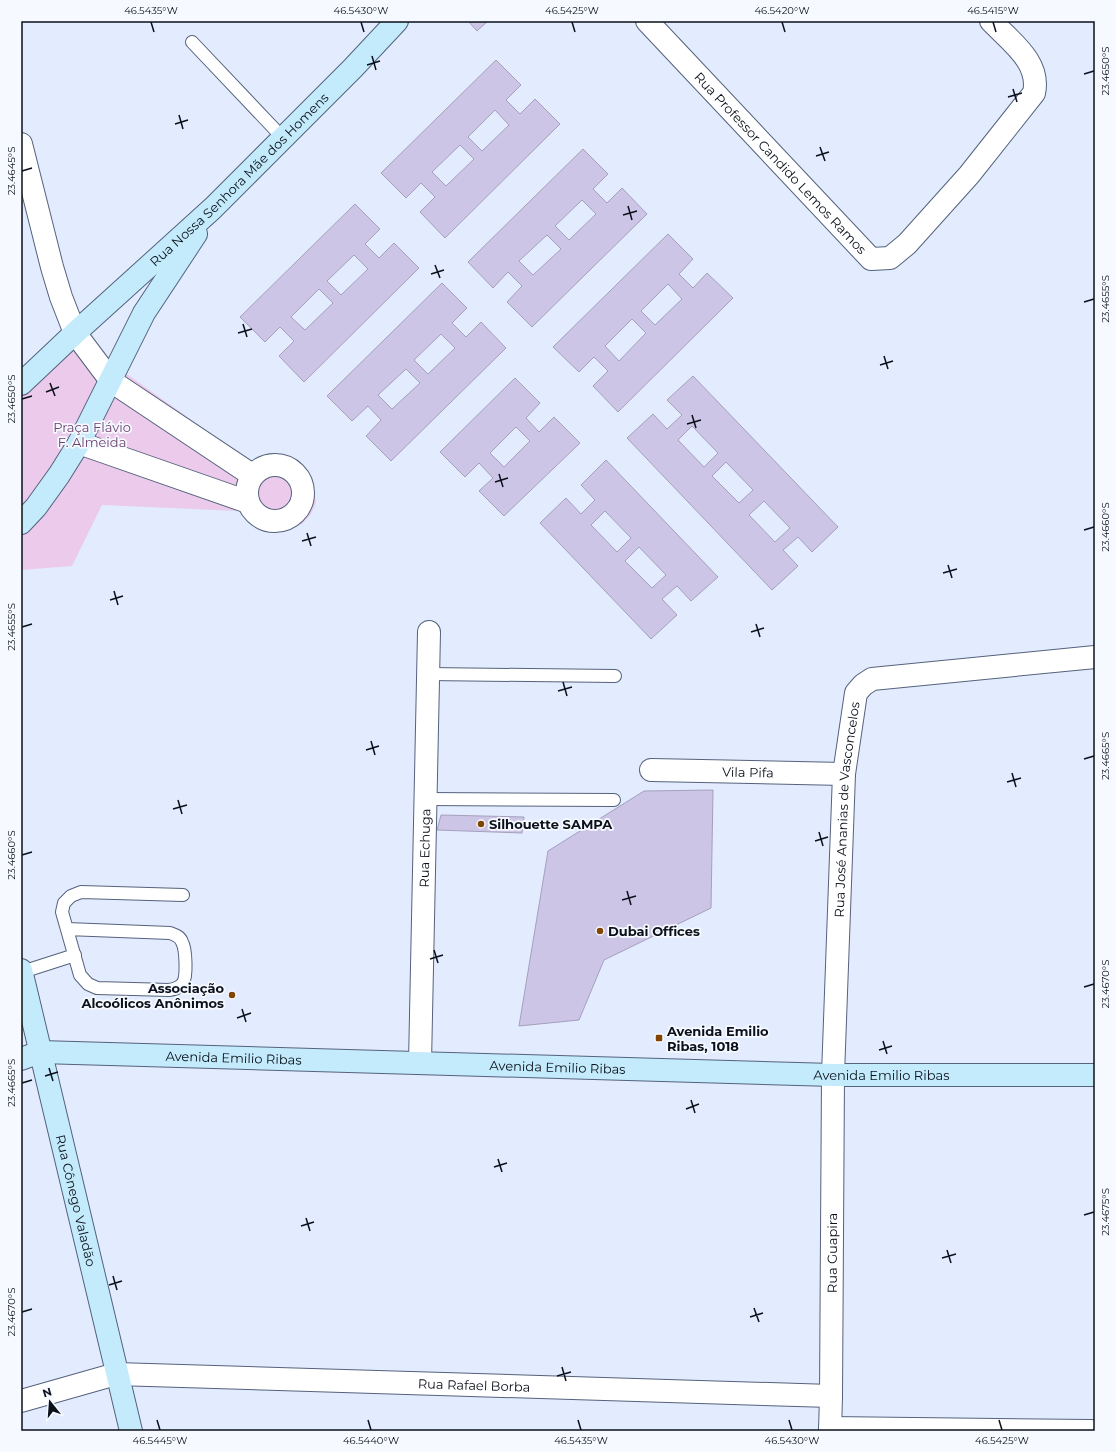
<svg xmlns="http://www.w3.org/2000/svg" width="1116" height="1452" viewBox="0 0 1116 1452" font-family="Montserrat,sans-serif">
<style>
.green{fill:#ebcaeb}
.building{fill:#ccc5e6;stroke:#a59fbe;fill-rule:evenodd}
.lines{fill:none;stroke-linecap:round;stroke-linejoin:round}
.lane-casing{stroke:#55627c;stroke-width:14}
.street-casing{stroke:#55627c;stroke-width:24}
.secondary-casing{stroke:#55627c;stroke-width:24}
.lane{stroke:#fff;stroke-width:12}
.street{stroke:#fff;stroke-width:22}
.secondary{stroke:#c3ebfc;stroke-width:22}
.ticks{fill:none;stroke:#0b101a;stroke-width:1.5}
.poi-dot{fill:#814500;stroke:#f6f9ff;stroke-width:1.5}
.labels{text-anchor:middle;stroke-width:3.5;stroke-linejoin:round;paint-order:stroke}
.street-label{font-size:13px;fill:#0b101a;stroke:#f6f9ff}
.park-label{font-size:13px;fill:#6d416e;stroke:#f6f9ff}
.poi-label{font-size:13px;font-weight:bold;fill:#0b101a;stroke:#f6f9ff;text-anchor:start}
.neatline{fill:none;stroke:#0b101a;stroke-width:1.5}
.ticks-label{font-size:10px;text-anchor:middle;fill:#0b101a}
</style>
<rect width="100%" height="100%" fill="#e2ecfe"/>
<path class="green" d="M89,347L249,461L290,459L312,479L316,503L311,514L302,524L282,530L238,511L102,505L72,566L21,570V389L61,352Z"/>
<g class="building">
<path d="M468,21H488L477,31Z"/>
<path d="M496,60L521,85L506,100L520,114L535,99L560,124L445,238L420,212L435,197L421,183L406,198L381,173ZM495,110L509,125L482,151L468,137ZM460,145L474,159L446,186L432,172Z"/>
<path d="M583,149L608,174L593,189L607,203L622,188L647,214L532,327L507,302L522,286L508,272L493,288L468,262ZM582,200L596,214L569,240L555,226ZM547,235L561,249L533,275L519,261Z"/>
<path d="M355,204L380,229L365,244L379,258L394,243L419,268L304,382L279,356L294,341L280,327L265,342L240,317ZM354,255L368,269L341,295L327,281ZM319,289L333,303L305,330L291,317Z"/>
<path d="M668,234L693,259L679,274L693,288L707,273L733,298L618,412L593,386L608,371L594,357L579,372L553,347ZM668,284L682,299L655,325L641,311ZM632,319L646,333L619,361L605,346Z"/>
<path d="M442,283L467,308L452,323L466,337L481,322L506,348L391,461L366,436L381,420L368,406L352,421L327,396ZM441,334L455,348L428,374L414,360ZM406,369L420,383L392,409L378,395Z"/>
<path d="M693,376L838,527L812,552L798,537L783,550L798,566L772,590L627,438L653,414L667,429L682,415L667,400ZM692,426L718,453L704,467L678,440ZM726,462L753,490L739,503L712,476ZM764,501L790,528L775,542L749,515Z"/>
<path d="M515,378L540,403L526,418L539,432L554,417L580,443L504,516L479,491L493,478L479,463L465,477L440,452ZM516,427L530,441L504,467L490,453Z"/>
<path d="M606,460L718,577L691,601L677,586L662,599L677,615L651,639L540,523L566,498L581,514L595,500L581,485ZM605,511L631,538L617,552L591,525ZM639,547L666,575L652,588L625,561Z"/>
<path d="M713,790L711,908L604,960L579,1020L519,1026L548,851L644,791Z"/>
<path d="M441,815L524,817L522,833L437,830Z"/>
</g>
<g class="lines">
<g class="lane-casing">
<g id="lane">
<path d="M192,42L283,138"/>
<path d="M428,674L615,676"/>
<path d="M425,799L614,800"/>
<path d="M67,929L170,933C175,935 180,936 182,942C186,949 187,976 183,983C179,988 175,989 169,990L97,988L88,984L80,975L62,912L64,903L71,896L81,892L183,895"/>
<path d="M22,972L75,955"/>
</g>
</g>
<g class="street-casing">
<g id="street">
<path id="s1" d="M647,21L871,259L890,258L907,244L969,175L1034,93C1041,62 1010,41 991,21"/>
<path d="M21,144L52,267L61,297L75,333L111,381L252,475"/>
<path d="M79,443L248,502"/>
<circle cx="275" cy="493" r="28"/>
<path id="s2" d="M651,770L844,774"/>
<path id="s3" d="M420,1063L429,632"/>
<path id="s4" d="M21,1401L116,1374L831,1396"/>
<path d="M830,1428L1091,1431"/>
<path id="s5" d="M830,1431L831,1396L833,1075L844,774L856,693L863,685L872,679L1095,657"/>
</g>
</g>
<g class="secondary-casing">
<g id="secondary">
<path id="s6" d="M21,384L75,333L213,208L353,68L397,21"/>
<path d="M21,523L36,507L59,475L79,443L144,313L196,234"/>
<path id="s7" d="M21,970L131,1431"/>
<path id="s8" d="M21,1059L40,1052L833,1075H1095"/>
</g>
</g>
<use href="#lane" class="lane"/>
<use href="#street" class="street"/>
<use href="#secondary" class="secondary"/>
</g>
<path class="ticks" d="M151,22L154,32M361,22L364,32M572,22L575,32M782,22L785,32M993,22L996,32M372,56L376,70M367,65L380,61M1084,74L1094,71M1013,89L1017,102M1008,97L1022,93M179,115L183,129M175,124L188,120M820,147L825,161M816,156L829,152M22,171L32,168M628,206L632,220M623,215L637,211M435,265L440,278M431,274L444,270M1084,302L1094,299M243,324L247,337M238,333L252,329M884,356L888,369M880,365L893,361M50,383L55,396M46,392L59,387M22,399L32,396M692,415L696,428M687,424L701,420M499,474L503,487M495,482L508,478M1084,530L1094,527M307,533L311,546M302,541L316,537M948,565L952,578M943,573L957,569M114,591L118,605M110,600L123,596M756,624L760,637M22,627L32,624M751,632L764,628M563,682L567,696M558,691L572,687M371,741L375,755M366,750L379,746M1084,759L1094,756M1012,773L1016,787M1007,782L1021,778M178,800L182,814M173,809L187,805M819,832L823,846M815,841L828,837M22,855L32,852M627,891L631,905M622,900L636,896M434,950L438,963M430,959L443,955M1084,987L1094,984M242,1009L246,1022M237,1018L251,1013M883,1041L887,1054M879,1050L892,1046M49,1068L53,1081M45,1076L58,1072M22,1083L32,1080M691,1100L695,1113M686,1109L699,1104M498,1159L502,1172M494,1167L507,1163M1084,1215L1094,1212M306,1218L310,1231M301,1226L314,1222M947,1250L951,1263M942,1258L956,1254M113,1276L117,1290M109,1285L122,1281M754,1308L759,1322M22,1312L32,1309M750,1317L763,1313M562,1367L566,1381M557,1376L571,1372M157,1420L160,1430M368,1420L371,1430M578,1420L581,1430M789,1420L792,1430M999,1420L1002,1430"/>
<g class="poi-dot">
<circle cx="481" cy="824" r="4"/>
<circle cx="600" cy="931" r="4"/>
<circle cx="232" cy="995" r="4"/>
<rect x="655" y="1034" width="8" height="8" rx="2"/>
</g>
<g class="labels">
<g class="street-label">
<text dy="5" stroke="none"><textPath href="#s1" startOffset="195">Rua Professor Candido Lemos Ramos</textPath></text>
<text dy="5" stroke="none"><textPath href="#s6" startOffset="299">Rua Nossa Senhora Mãe dos Homens</textPath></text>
<text dy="5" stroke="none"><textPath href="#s2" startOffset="97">Vila Pifa</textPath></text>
<text dy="5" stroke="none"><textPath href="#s5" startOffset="622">Rua José Ananias de Vasconcelos</textPath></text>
<text dy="5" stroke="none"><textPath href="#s3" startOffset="215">Rua Echuga</textPath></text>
<text dy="5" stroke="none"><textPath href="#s8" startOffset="214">Avenida Emilio Ribas</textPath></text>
<text dy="5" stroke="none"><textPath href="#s8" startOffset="538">Avenida Emilio Ribas</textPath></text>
<text dy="5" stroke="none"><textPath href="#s8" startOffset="862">Avenida Emilio Ribas</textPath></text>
<text dy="5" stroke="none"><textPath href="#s7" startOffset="237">Rua Cônego Valadão</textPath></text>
<text dy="5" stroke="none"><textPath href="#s5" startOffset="178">Rua Guapira</textPath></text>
<text dy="5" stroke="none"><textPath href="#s4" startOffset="457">Rua Rafael Borba</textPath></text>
</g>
<g class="park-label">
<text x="92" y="432">Praça Flávio<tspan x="92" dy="15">F. Almeida</tspan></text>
</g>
<g class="poi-label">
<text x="489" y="829">Silhouette SAMPA</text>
<text x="608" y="936">Dubai Offices</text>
<text x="224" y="993" text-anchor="end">Associação<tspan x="224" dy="15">Alcoólicos Anônimos</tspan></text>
<text x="667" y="1036">Avenida Emilio<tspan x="667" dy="15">Ribas, 1018</tspan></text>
</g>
</g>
<rect width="1116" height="1452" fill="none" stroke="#f6f9ff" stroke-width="44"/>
<g transform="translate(50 1402) rotate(343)" stroke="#f6f9ff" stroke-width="3" paint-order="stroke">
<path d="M0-3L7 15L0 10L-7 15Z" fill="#0b101a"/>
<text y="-6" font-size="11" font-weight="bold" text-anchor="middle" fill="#0b101a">N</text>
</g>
<rect x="22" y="22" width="1072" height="1408" class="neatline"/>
<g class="ticks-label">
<text x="151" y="14">46.5435°W</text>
<text x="361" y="14">46.5430°W</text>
<text x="572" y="14">46.5425°W</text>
<text x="782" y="14">46.5420°W</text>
<text x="993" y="14">46.5415°W</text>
<text transform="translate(1105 71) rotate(-90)" y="4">23.4650°S</text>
<text transform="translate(11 171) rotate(-90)" y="4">23.4645°S</text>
<text transform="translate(1105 299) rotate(-90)" y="4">23.4655°S</text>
<text transform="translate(11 399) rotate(-90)" y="4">23.4650°S</text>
<text transform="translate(1105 527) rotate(-90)" y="4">23.4660°S</text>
<text transform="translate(11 627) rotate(-90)" y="4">23.4655°S</text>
<text transform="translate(1105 756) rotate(-90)" y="4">23.4665°S</text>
<text transform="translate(11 855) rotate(-90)" y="4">23.4660°S</text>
<text transform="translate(1105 984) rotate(-90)" y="4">23.4670°S</text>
<text transform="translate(11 1083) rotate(-90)" y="4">23.4665°S</text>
<text transform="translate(1105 1212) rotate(-90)" y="4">23.4675°S</text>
<text transform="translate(11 1312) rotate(-90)" y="4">23.4670°S</text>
<text x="160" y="1444">46.5445°W</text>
<text x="371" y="1444">46.5440°W</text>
<text x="581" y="1444">46.5435°W</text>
<text x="792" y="1444">46.5430°W</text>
<text x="1002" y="1444">46.5425°W</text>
</g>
</svg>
